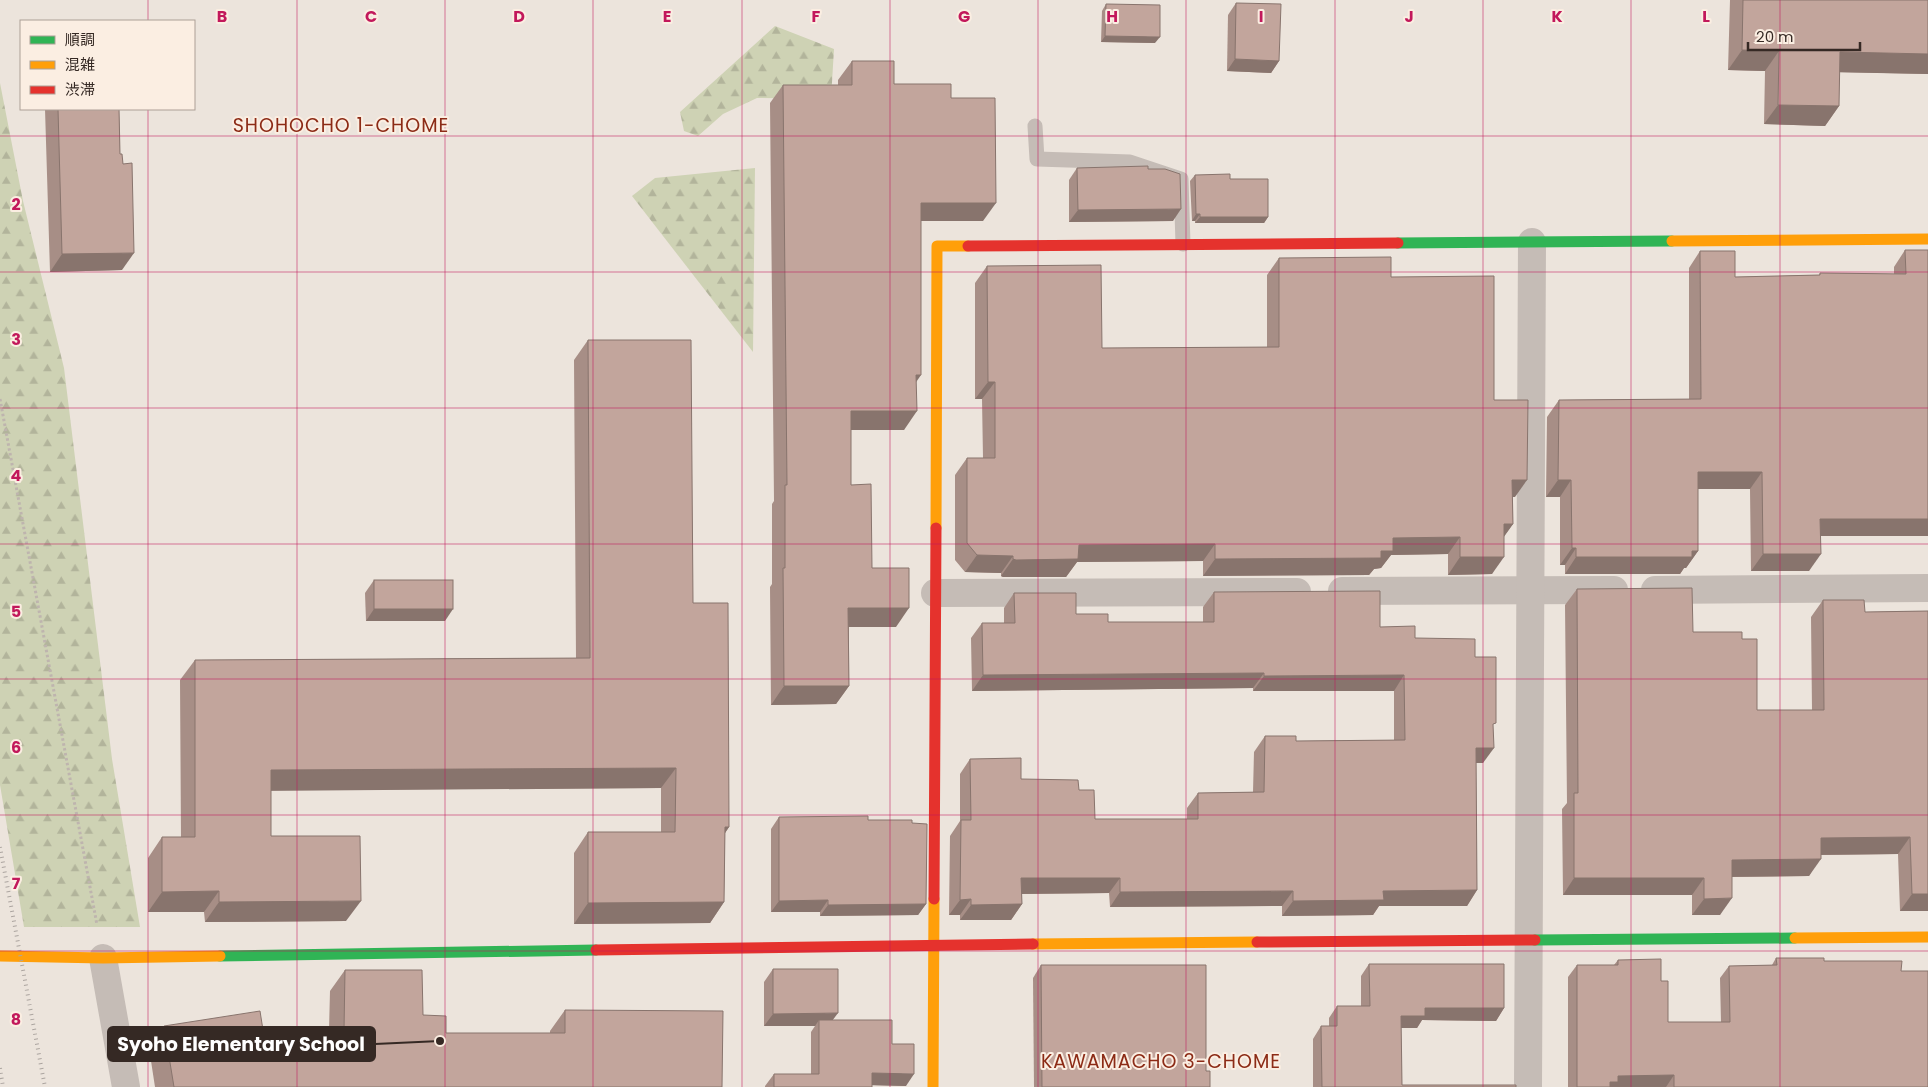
<svg xmlns="http://www.w3.org/2000/svg" width="1928" height="1087" viewBox="0 0 1928 1087" font-family="Poppins,'Noto Sans JP',sans-serif">
<style>
.forest{fill:url(#forest-firs)}
.lines{fill:none;stroke-linecap:round;stroke-linejoin:round}
.path{stroke:#beb4ae;stroke-width:3;stroke-dasharray:2.5 2.5;stroke-linecap:butt}
.lane{stroke:#c5bcb6;stroke-width:15}
.street{stroke:#c5bcb6;stroke-width:28}
.fast{stroke:#30b455;stroke-width:11}
.slow{stroke:#ff9f0a;stroke-width:11}
.jam{stroke:#e5322d;stroke-width:11}
.rail{stroke:#aca5a0;stroke-width:4;stroke-dasharray:1 4;stroke-linecap:butt}
.wall{fill:#a78e86}
.shaded-wall{fill:#88746d}
.building{fill:#c2a59c;stroke:#88746d}
.grid{fill:none;stroke:#c2185b;stroke-width:1;stroke-opacity:0.55}
.labels{text-anchor:middle;stroke-width:4;stroke-linejoin:round;paint-order:stroke}
.neighbourhood-label{font-size:19px;letter-spacing:1px;fill:#8c2b16;stroke:#fbeee2}
.grid-label{font-size:16px;text-anchor:middle;font-weight:bold;fill:#c2185b;stroke:#fbeee2;stroke-width:4;stroke-linejoin:round;paint-order:stroke}
.leader{fill:none;stroke:#352924;stroke-width:2}
.callout-dot{fill:#352924;stroke:#fbeee2;stroke-width:2}
.callout{fill:#352924;stroke:#352924;stroke-width:2}
.callout-label{font-size:19px;text-anchor:middle;font-weight:bold;fill:#fff}
</style>
<defs>
<pattern id="forest-firs" width="22" height="20" patternUnits="userSpaceOnUse" patternTransform="scale(1.25)"><rect width="22" height="20" fill="#ced2b4"/><path d="M5 1l3.5 6h-7zM16 11l3.5 6h-7z" fill="#b2b49b"/></pattern>
</defs>
<rect width="100%" height="100%" fill="#ece4dc"/>
<g class="forest">
<path d="M775,26L834,49L831,99L757,98L723,114L698,136L684,131L680,112Z"/>
<path d="M0,83L23,201L64,368L112,759L140,927H24L0,785Z"/>
<path d="M755,168L753,352L632,196L655,178Z"/>
</g>
<g class="lines">
<path class="path" d="M0,399L97,925"/>
<path class="lane" d="M1035,126L1037,159L1130,162L1181,179L1183,244"/>
<g class="street">
<path d="M1655,590L1928,588"/>
<path d="M1342,591L1614,590"/>
<path d="M935,593L1297,592"/>
<path d="M103,958L126,1087"/>
<path d="M1528,1087L1532,242"/>
</g>
<g class="fast">
<path d="M1398,243L1672,241"/>
<path d="M1535,940L1795,938"/>
<path d="M220,956L596,950"/>
</g>
<g class="slow">
<path d="M1672,241L1928,239"/>
<path d="M936,528L937,246H968"/>
<path d="M1795,938L1928,937"/>
<path d="M1033,944L1257,942"/>
<path d="M0,956L103,958L220,956"/>
<path d="M933,1087L934,899"/>
</g>
<g class="jam">
<path d="M968,246L1398,243"/>
<path d="M934,899L936,528"/>
<path d="M1257,942L1535,940"/>
<path d="M596,950L1033,944"/>
</g>
<g class="rail">
<path d="M0,847L45,1087"/>
<path d="M0,1068L3,1087"/>
</g>
</g>
<g class="wall">
<path d="M1730,0H1928V74L1839,72V106L1825,126L1764,124L1765,71L1728,70Z"/>
<path d="M1236,3L1279,61L1271,73L1227,71L1228,15Z"/>
<path d="M1106,4L1155,43L1101,42L1102,11Z"/>
<path d="M852,61L894,84L951,98L983,221H921L916,382L904,430H851V485L872,568L896,627H849V686L836,704L771,705L770,587L772,584V504L774,501L770,103L783,85H838V80Z"/>
<path d="M45,109H119L120,154L123,164L122,270L50,272Z"/>
<path d="M1077,168L1148,169L1173,221L1069,222V180Z"/>
<path d="M1195,175L1230,179L1268,217L1264,223H1195V221H1192L1190,181Z"/>
<path d="M1905,250L1928,536H1821L1809,571H1751L1750,489H1698V551L1686,568H1684L1680,574H1565V565H1560V497H1546L1547,417L1559,400L1689,399V268L1700,251L1735,277L1819,275L1820,273L1894,274V267Z"/>
<path d="M1279,258L1391,277L1494,400L1515,497H1513V524L1504,536L1492,574L1448,575V554L1391,555L1381,568L1374,569L1369,575L1203,576V561L1077,562L1066,577H1003L1001,576V573L965,572L955,560V475L967,458H983L982,399H975V283L987,266L1102,348L1267,347V275Z"/>
<path d="M588,340L693,603L729,827L725,833L724,902L710,923L574,924V853L588,832H661V788L271,790V836L346,921L205,922L204,912H148V858L162,837H181L180,680L195,660L576,658L574,360Z"/>
<path d="M374,580L445,621H366L365,593Z"/>
<path d="M1577,589L1693,632L1742,639L1757,710H1812L1811,617L1823,600L1865,612L1928,611V911H1900L1898,854L1821,855L1809,876L1732,877L1720,915H1692V895H1563L1562,809L1567,803L1565,605Z"/>
<path d="M1214,592L1380,627L1475,657L1493,728L1483,763H1476L1477,890L1467,906H1379L1373,915L1282,916V906L1110,907L1109,893L1022,894V904L1011,920H960V915H949L950,836L960,821V774L970,759L1021,779L1079,790L1095,819H1187V808L1198,793L1253,792L1254,752L1265,736L1296,741L1394,740V691H1253V688L972,691L971,638L982,623H1004V608L1014,593L1076,614L1108,622H1203V607Z"/>
<path d="M779,817L868,820L912,823L926,904L918,915L820,916V912H771V829Z"/>
<path d="M1776,958L1824,961L1901,971L1928,1087H1568V977L1577,965H1614L1618,960L1661,981L1668,1022H1721L1720,978L1729,966L1772,965Z"/>
<path d="M1369,964L1504,1008L1496,1021L1422,1020L1417,1028H1401L1402,1085L1516,1087H1313V1039L1321,1026H1329V1018L1337,1006H1361V976Z"/>
<path d="M1041,965L1206,1071L1210,1087H1034L1033,978Z"/>
<path d="M773,969L833,1020L892,1044L906,1086L872,1085V1087H765V1086L774,1074H811V1032L815,1026H764V982Z"/>
<path d="M345,970L423,1015L446,1033H550V1031L565,1010L722,1087H155L149,1048L164,1026L263,1030L329,1031L330,991Z"/>
</g>
<g class="shaded-wall">
<path d="M1105,36L1160,37L1155,43L1101,42Z"/>
<path d="M1742,50L1779,51L1765,71L1728,70Z"/>
<path d="M1840,52L1928,54V74L1826,72Z"/>
<path d="M1235,59L1279,61L1271,73L1227,71Z"/>
<path d="M1778,105L1839,106L1825,126L1764,124Z"/>
<path d="M921,203H996L983,221H907Z"/>
<path d="M1181,209L1173,221L1069,222L1078,210Z"/>
<path d="M1196,214H1200L1195,221H1192Z"/>
<path d="M1200,217H1268L1264,223H1195Z"/>
<path d="M134,253L122,270L50,272L62,254Z"/>
<path d="M916,375H921L908,394Z"/>
<path d="M988,382H995L982,399H975Z"/>
<path d="M851,411H917L904,430H837Z"/>
<path d="M1698,472H1762L1750,489H1686Z"/>
<path d="M1512,480H1527L1515,497H1500Z"/>
<path d="M1558,480H1571L1560,497H1546Z"/>
<path d="M1820,519H1928V536H1809Z"/>
<path d="M1504,524H1513L1501,541Z"/>
<path d="M1460,537L1448,554L1391,555L1381,568L1374,569L1369,575L1203,576L1215,559L1381,551L1393,538Z"/>
<path d="M1215,544L1203,561L1077,562L1066,577H1003L1001,576L1013,559L1079,545Z"/>
<path d="M1572,548H1576L1565,565H1560Z"/>
<path d="M1698,551L1686,568H1684L1680,574H1565L1576,557Z"/>
<path d="M1763,554H1821L1809,571H1751Z"/>
<path d="M977,555L1013,556L1001,573L965,572Z"/>
<path d="M1460,557H1504L1492,574L1448,575Z"/>
<path d="M848,608H909L896,627H835Z"/>
<path d="M374,609H453L445,621H366Z"/>
<path d="M1264,673L1253,688L972,691L983,675Z"/>
<path d="M1404,675L1394,691H1253L1264,676Z"/>
<path d="M784,686H849L836,704L771,705Z"/>
<path d="M1476,748H1494L1483,763H1465Z"/>
<path d="M676,768L661,788L256,791L271,770Z"/>
<path d="M725,827H729L715,848Z"/>
<path d="M1910,837L1898,854L1809,855L1821,838Z"/>
<path d="M1821,859L1809,876L1720,877L1732,860Z"/>
<path d="M1021,878H1120L1109,893L1011,894Z"/>
<path d="M1574,878H1704L1692,895H1563Z"/>
<path d="M1477,890L1467,906H1379L1373,915L1282,916L1293,901L1383,891Z"/>
<path d="M219,891L204,912H148L162,892Z"/>
<path d="M1293,891L1282,906L1110,907L1120,892Z"/>
<path d="M1912,894H1928V911H1900Z"/>
<path d="M1732,898L1720,915H1692L1704,899Z"/>
<path d="M971,899L960,915H949L960,900Z"/>
<path d="M828,900L820,912H771L779,901Z"/>
<path d="M361,901L346,921L205,922L219,902Z"/>
<path d="M724,902L710,923L574,924L588,903Z"/>
<path d="M926,904L918,915L820,916L828,905Z"/>
<path d="M1022,904L1011,920H960L971,905Z"/>
<path d="M1425,1008H1504L1496,1021L1422,1020L1417,1028H1393L1401,1016Z"/>
<path d="M838,1013L829,1025L819,1020L815,1026H764L773,1014Z"/>
<path d="M872,1073L914,1074L906,1086L864,1085Z"/>
<path d="M1674,1075L1666,1087H1607L1610,1082L1618,1076Z"/>
</g>
<g class="building">
<path d="M1743,0H1928V54L1840,52L1839,106L1778,105L1779,51L1742,50Z"/>
<path d="M1236,3L1281,4L1279,61L1235,59Z"/>
<path d="M1106,4L1160,5V37L1105,36Z"/>
<path d="M852,61H894V84H951V98H995L996,203H921V375H916L917,411H851V485L871,484L872,568H909V608H848L849,686H784L783,568H785V485H787L783,85H852Z"/>
<path d="M58,109H119L120,154H122L123,164L132,163L134,253L62,254Z"/>
<path d="M1148,166V169H1165L1180,174L1181,209L1078,210L1077,168Z"/>
<path d="M1230,174V179H1268V217H1200V214H1196L1195,175Z"/>
<path d="M1905,250H1928V519H1820L1821,554H1763L1762,472H1698V551H1692V557H1576V548H1572L1571,480H1558L1559,400L1701,399L1700,251H1735V277L1820,275V273L1906,274Z"/>
<path d="M1391,257V277L1494,276V400H1528L1527,480H1512L1513,524H1504V557H1460V537L1393,538V551H1381V558L1215,559V544L1079,545L1078,559L1016,560L1013,559V556L977,555L967,543V458H995V382H988L987,266L1101,265L1102,348L1279,347V258Z"/>
<path d="M588,340H691L693,603H728L729,827H725L724,902L588,903V832H675L676,768L271,770V836H360L361,901L219,902V891L162,892V837H195V660L590,658Z"/>
<rect x="374" y="580" width="79" height="29"/>
<path d="M1692,588L1693,632H1742V639H1757V710H1824L1823,600H1864L1865,612L1928,611V894H1912L1910,837L1821,838V859L1732,860V898L1704,899V878H1574V793H1578L1577,589Z"/>
<path d="M1380,591V627L1415,626V638L1475,639V657H1496V723L1493,724L1494,748H1476L1477,890L1383,891L1384,900L1293,901V891L1120,892V878H1021L1022,904L971,905V899L960,900L961,820H971L970,759L1021,758V779L1078,780L1079,790H1094L1095,819H1198V793L1264,792L1265,736H1296V741L1405,740L1404,675L1264,676V673L983,675L982,623H1015L1014,593H1076V614H1108V622H1214V592Z"/>
<path d="M868,816V820H912V823L927,824L926,904L828,905V900L779,901V817Z"/>
<path d="M1776,958H1824V961H1902L1901,971H1928V1087H1674V1075L1618,1076V1082H1610V1087H1577V965H1618V960L1661,959V981H1668V1022H1730L1729,966L1777,965Z"/>
<path d="M1369,964H1504V1008H1425V1016H1401L1402,1085H1516V1087H1322L1321,1026H1337V1006H1370Z"/>
<path d="M1041,965H1206V1071H1210V1087H1042Z"/>
<path d="M773,969H838V1013L773,1014Z"/>
<path d="M345,970H422L423,1015L446,1016V1033H565V1010L723,1011L722,1087H174L164,1026L260,1011L263,1030L344,1031Z"/>
<path d="M819,1020H892V1044H914V1074L872,1073V1087H774V1074H819Z"/>
</g>
<path class="grid" d="M148,0V21M297,0V1087M445,0V1087M593,0V1087M742,0V1087M890,0V1087M1038,0V1087M1186,0V1087M1335,0V1087M1483,0V1087M1631,0V1087M1780,0V1087M148,109V1087M0,136H1928M0,272H1928M0,408H1928M0,544H1928M0,679H1928M0,815H1928M0,951H1928"/>
<g class="labels">
<g class="neighbourhood-label">
<text x="341" y="132">SHOHOCHO 1-CHOME</text>
<text x="1161" y="1068">KAWAMACHO 3-CHOME</text>
</g>
</g>
<g class="grid-label">
<text x="222" y="22">B</text>
<text x="371" y="22">C</text>
<text x="519" y="22">D</text>
<text x="667" y="22">E</text>
<text x="816" y="22">F</text>
<text x="964" y="22">G</text>
<text x="1112" y="22">H</text>
<text x="1261" y="22">I</text>
<text x="1409" y="22">J</text>
<text x="1557" y="22">K</text>
<text x="1706" y="22">L</text>
<text x="16" y="210">2</text>
<text x="16" y="345">3</text>
<text x="16" y="481">4</text>
<text x="16" y="617">5</text>
<text x="16" y="753">6</text>
<text x="16" y="889">7</text>
<text x="16" y="1025">8</text>
</g>
<path class="leader" d="M440 1041L375 1044"/>
<circle class="callout-dot" cx="440" cy="1041" r="5"/>
<rect class="callout" x="108" y="1027" width="267" height="34" rx="5"/>
<g class="callout-label">
<text x="241" y="1051">Syoho Elementary School</text>
</g>
<rect x="20" y="20" width="175" height="90" fill="#fbeee2" stroke="#ac9f96"/>
<rect x="30" y="36" width="25" height="8" fill="#30b455" stroke="#ac9f96"/>
<text x="65" y="45" font-size="15" fill="#352924">順調</text>
<rect x="30" y="61" width="25" height="8" fill="#ff9f0a" stroke="#ac9f96"/>
<text x="65" y="70" font-size="15" fill="#352924">混雑</text>
<rect x="30" y="86" width="25" height="8" fill="#e5322d" stroke="#ac9f96"/>
<text x="65" y="95" font-size="15" fill="#352924">渋滞</text>
<path d="M1748 42v8h112v-8" fill="none" stroke="#352924" stroke-width="2.5"/>
<text x="1756" y="42" font-size="15" fill="#352924" stroke="#fbeee2" stroke-width="4" paint-order="stroke">20 m</text>
</svg>
